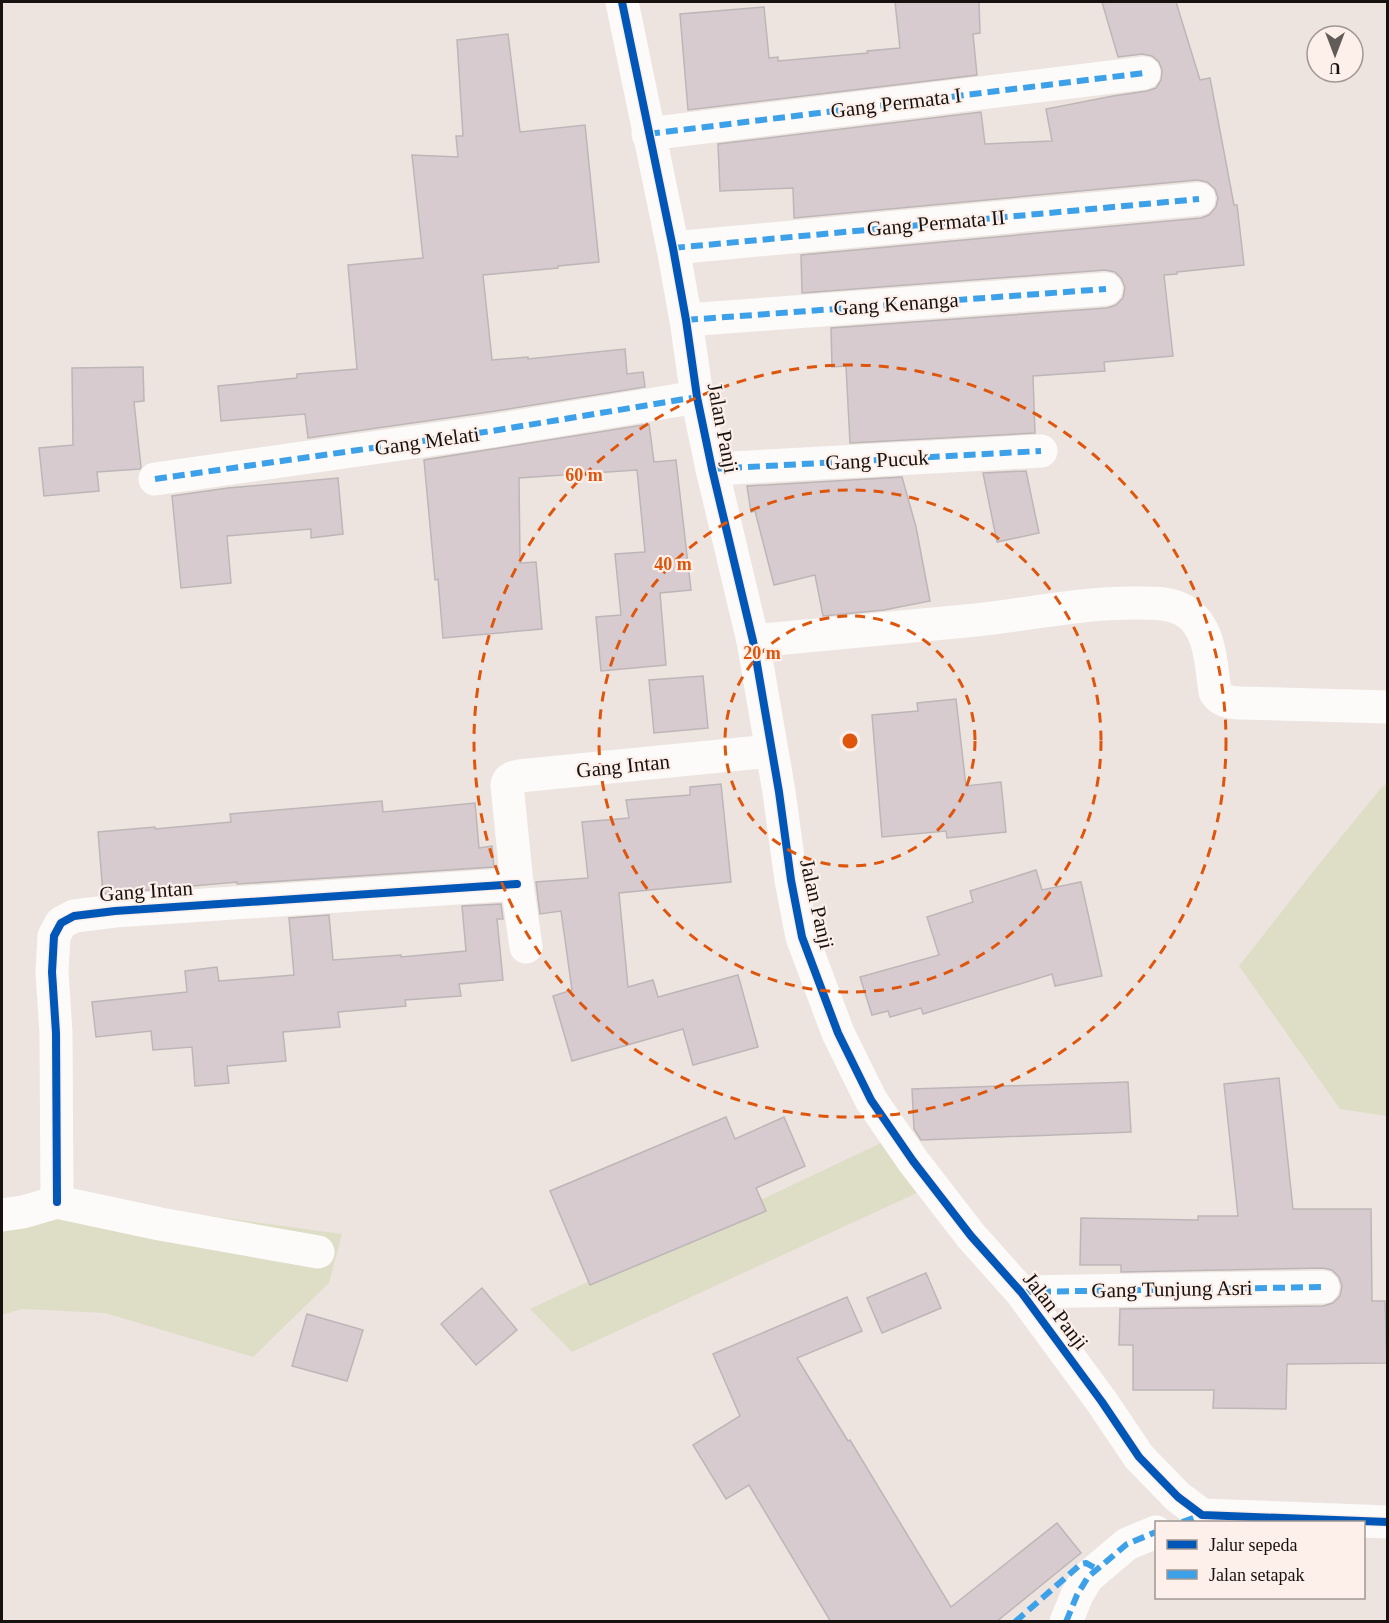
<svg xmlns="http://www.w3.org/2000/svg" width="1389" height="1623" viewBox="0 0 1389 1623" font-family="'Times New Roman',serif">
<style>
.green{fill:#dedec7}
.building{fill:#d8cbd0;stroke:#bdb6b7;stroke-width:1.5}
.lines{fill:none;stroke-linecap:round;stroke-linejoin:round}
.minor{stroke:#fcfbfa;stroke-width:33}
.tertiary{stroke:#fcfbfa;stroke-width:33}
.quiet{stroke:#3da1ea;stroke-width:6;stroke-dasharray:12 6;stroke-linecap:butt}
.cycleway-casing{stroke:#fdefe9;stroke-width:11}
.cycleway{stroke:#0057b8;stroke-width:8}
.ring{fill:none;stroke:#de550c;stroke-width:3;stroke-dasharray:10 8}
.labels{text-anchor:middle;stroke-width:4.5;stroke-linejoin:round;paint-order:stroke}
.street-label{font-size:21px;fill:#17120f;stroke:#fdefe9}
.centre{fill:#de550c;stroke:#fdefe9;stroke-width:3}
.ring-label{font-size:18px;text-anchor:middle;font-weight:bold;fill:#de550c;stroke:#fdefe9;stroke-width:4.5;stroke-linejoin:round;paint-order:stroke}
</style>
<rect width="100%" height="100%" fill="#ede4e0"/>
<g class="green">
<path d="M1387,783V1116L1340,1109L1239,966L1315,869L1381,788Z"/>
<path d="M885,1141L932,1186L572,1352L530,1309Z"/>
<path d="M44,1193L342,1234L329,1283L253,1357L105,1313L22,1309L2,1315V1200Z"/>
</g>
<g class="building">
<path d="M895,2H979L980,33L973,34L977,75L688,110L680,14L764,7L769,58L778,57V61L868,53L867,51L900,48Z"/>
<path d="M1102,2H1176L1200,80L1210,78L1234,205H1237L1244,265L1177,272V274L1164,275L1173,356L1104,362L1105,371L1033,376L1035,433L850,443L846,366L832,367L831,328L1107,308L1116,305L1123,298L1125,287L1121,278L1115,272L1105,270L802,293L801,255L1201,218L1209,215L1216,207L1218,198L1215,189L1207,182L1197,180L794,218L793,188L720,191L718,144L981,112L985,144L1052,141L1046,109L1113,96L1147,91L1156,88L1161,80L1162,70L1159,62L1152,56L1142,54L1118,57Z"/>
<path d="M508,34L520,132L585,125L599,262L558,266V268L483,275L492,360L528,357V359L625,349L627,374L643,372L645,387L489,412L308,438L305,414L221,421L218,386L297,378V374L357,369L348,265L423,258L412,155L458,157L456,136H463L457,40Z"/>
<path d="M143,367L144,401L134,402L141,467L140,469L97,472L99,491L44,496L39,448L73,445L72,368Z"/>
<path d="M649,424L654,462L676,460L691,590L660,593L666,665L601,671L596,617L621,615L615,554L645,552L637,470L519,478L520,563L536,562L542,629L443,638L438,579L435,580L424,460Z"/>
<path d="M1026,471L1039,533L997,542L983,473Z"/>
<path d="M902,477L916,527L930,601L884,610L823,616L815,575L774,585L755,511L751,512L747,486Z"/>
<path d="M338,478L343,534L311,538V529L227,536L231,583L181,588L172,496L228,488Z"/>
<path d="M703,676L708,728L654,733L649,680Z"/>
<path d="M956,699L966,786L1001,782L1006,832L947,838L946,831L882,837L872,715L918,711L917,703Z"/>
<path d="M721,784L731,882L619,893L628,987L653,980L658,997L738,975L758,1047L693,1065L683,1029L572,1061L553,996L572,990L561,911L540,914L536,882L588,878L582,822L629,818L626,800L690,795V787Z"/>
<path d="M382,801L383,812L475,803L479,848L492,846L494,867L237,884V882L103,894L98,832L155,827V829L231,822L230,814Z"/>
<path d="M1036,870L1042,890L1081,882L1102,976L1055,986L1052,974L923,1014L921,1008L890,1017L888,1011L872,1015L860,977L939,955L927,917L973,902L970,891Z"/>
<path d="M501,904L503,919H497L503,980L459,984L461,996L405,1000L406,1006L338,1012L340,1027L283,1032L286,1061L227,1066L229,1083L195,1086L192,1047L153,1050L151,1031L96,1037L92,1002L187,992L185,971L217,967L219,981L294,975L289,918L329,915L333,960L401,955V957L466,951L462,906Z"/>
<path d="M1279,1078L1293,1209H1371L1372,1301H1385L1387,1363L1287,1364L1286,1409L1213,1408L1214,1390H1133V1345H1119L1120,1309L1323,1306L1333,1303L1340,1296L1342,1286L1339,1277L1332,1270L1323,1268L1121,1272V1265H1080L1081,1218L1198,1220V1216H1238L1224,1084Z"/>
<path d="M1128,1082L1131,1132L921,1140L914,1129L912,1089Z"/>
<path d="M726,1117L735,1139L784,1117L805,1166L756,1188L766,1211L590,1285L550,1191Z"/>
<path d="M926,1273L941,1308L882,1333L867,1298Z"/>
<path d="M482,1288L517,1330L476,1365L441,1324Z"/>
<path d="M847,1297L862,1331L797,1358L848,1441L850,1440L951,1607L1057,1523L1081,1553L996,1622H831L749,1485L726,1499L693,1445L740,1416L713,1354Z"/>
<path d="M307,1314L363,1330L347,1381L292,1366Z"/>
</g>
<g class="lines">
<g class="minor">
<path d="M648,134L1144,73"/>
<path d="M673,248L1199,199"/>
<path d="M686,320L1106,289"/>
<path d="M712,469L1041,451"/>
<path d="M155,479L492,431L697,397"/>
<path d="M753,641C827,634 902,627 976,620C1029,614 1081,603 1134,603C1150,603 1168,602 1183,610C1211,625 1211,664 1215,692C1221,702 1229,702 1240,703L1388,707"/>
<path d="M526,947L517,884L507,785C508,779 513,777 519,776L771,751"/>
<path d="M57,1202L56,1033L52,972L54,936L61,923L74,916L115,911L517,884"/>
<path d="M2,1215L23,1212L57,1202L160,1224L318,1252"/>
<path d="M1021,1292L1323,1287"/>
<path d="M1066,1622L1077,1595L1088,1577L1127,1544L1156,1532"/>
</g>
<path class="tertiary" d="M622,2L673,248L686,320L697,397L712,469L753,641L779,792L791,880L802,937L838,1033L871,1100L913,1161L971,1236L1021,1292L1102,1402L1139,1457L1178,1497L1202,1515L1388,1522"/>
<g class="quiet">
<path d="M648,134L1144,73"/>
<path d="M673,248L1199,199"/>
<path d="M686,320L1106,289"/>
<path d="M712,469L1041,451"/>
<path d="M155,479L492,431L697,397"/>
<path d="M1021,1292L1323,1287"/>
<path d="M1182,1522L1202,1515"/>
<path d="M1015,1622L1081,1564L1086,1563L1097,1569"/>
<path d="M1066,1622L1077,1595L1088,1577L1127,1544L1156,1532"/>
</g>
<g class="cycleway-casing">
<g id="cycleway">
<path d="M622,2L673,248L686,320L697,397L712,469L753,641L779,792L791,880L802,937L838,1033L871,1100L913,1161L971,1236L1021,1292L1102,1402L1139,1457L1178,1497L1202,1515L1388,1522"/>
<path d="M57,1202L56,1033L52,972L54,936L61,923L74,916L115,911L517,884"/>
</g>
</g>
<use href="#cycleway" class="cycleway"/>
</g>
<g class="ring">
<circle cx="850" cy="741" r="125"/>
<circle cx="850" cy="741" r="251"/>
<circle cx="850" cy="741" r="376"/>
</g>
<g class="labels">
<g class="street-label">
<text transform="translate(896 103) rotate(-7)" y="7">Gang Permata I</text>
<text transform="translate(936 223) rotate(-5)" y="7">Gang Permata II</text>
<text transform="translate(896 304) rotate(-4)" y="7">Gang Kenanga</text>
<text transform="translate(723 428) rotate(79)" y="7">Jalan Panji</text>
<text transform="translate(427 441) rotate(-8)" y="7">Gang Melati</text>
<text transform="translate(877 460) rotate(-3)" y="7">Gang Pucuk</text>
<text transform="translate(623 766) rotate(-6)" y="7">Gang Intan</text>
<text transform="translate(146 891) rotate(-4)" y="7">Gang Intan</text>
<text transform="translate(817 904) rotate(77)" y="7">Jalan Panji</text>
<text transform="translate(1172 1289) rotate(-1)" y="7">Gang Tunjung Asri</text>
<text transform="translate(1056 1311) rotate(52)" y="7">Jalan Panji</text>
</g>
</g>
<circle cx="850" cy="741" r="9" class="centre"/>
<g class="ring-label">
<text x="584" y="481">60 m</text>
<text x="673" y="570">40 m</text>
<text x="762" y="659">20 m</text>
</g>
<rect width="1389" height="1623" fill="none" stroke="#17120f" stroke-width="6"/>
<rect x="1155" y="1521" width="210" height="78" fill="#fdefe9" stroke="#a19792" stroke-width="1.5"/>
<rect x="1167" y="1540" width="30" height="9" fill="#0057b8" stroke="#a19792" stroke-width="1.5"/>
<text x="1209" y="1551" font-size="18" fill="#17120f">Jalur sepeda</text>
<rect x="1167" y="1570" width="30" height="9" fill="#3da1ea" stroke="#a19792" stroke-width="1.5"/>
<text x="1209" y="1581" font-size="18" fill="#17120f">Jalan setapak</text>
<g transform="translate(1335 54) rotate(180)"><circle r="28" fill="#fdefe9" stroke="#a19792" stroke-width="1.5"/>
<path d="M0-4.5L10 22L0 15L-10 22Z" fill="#625c58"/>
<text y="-9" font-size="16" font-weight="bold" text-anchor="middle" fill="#17120f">U</text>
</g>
</svg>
